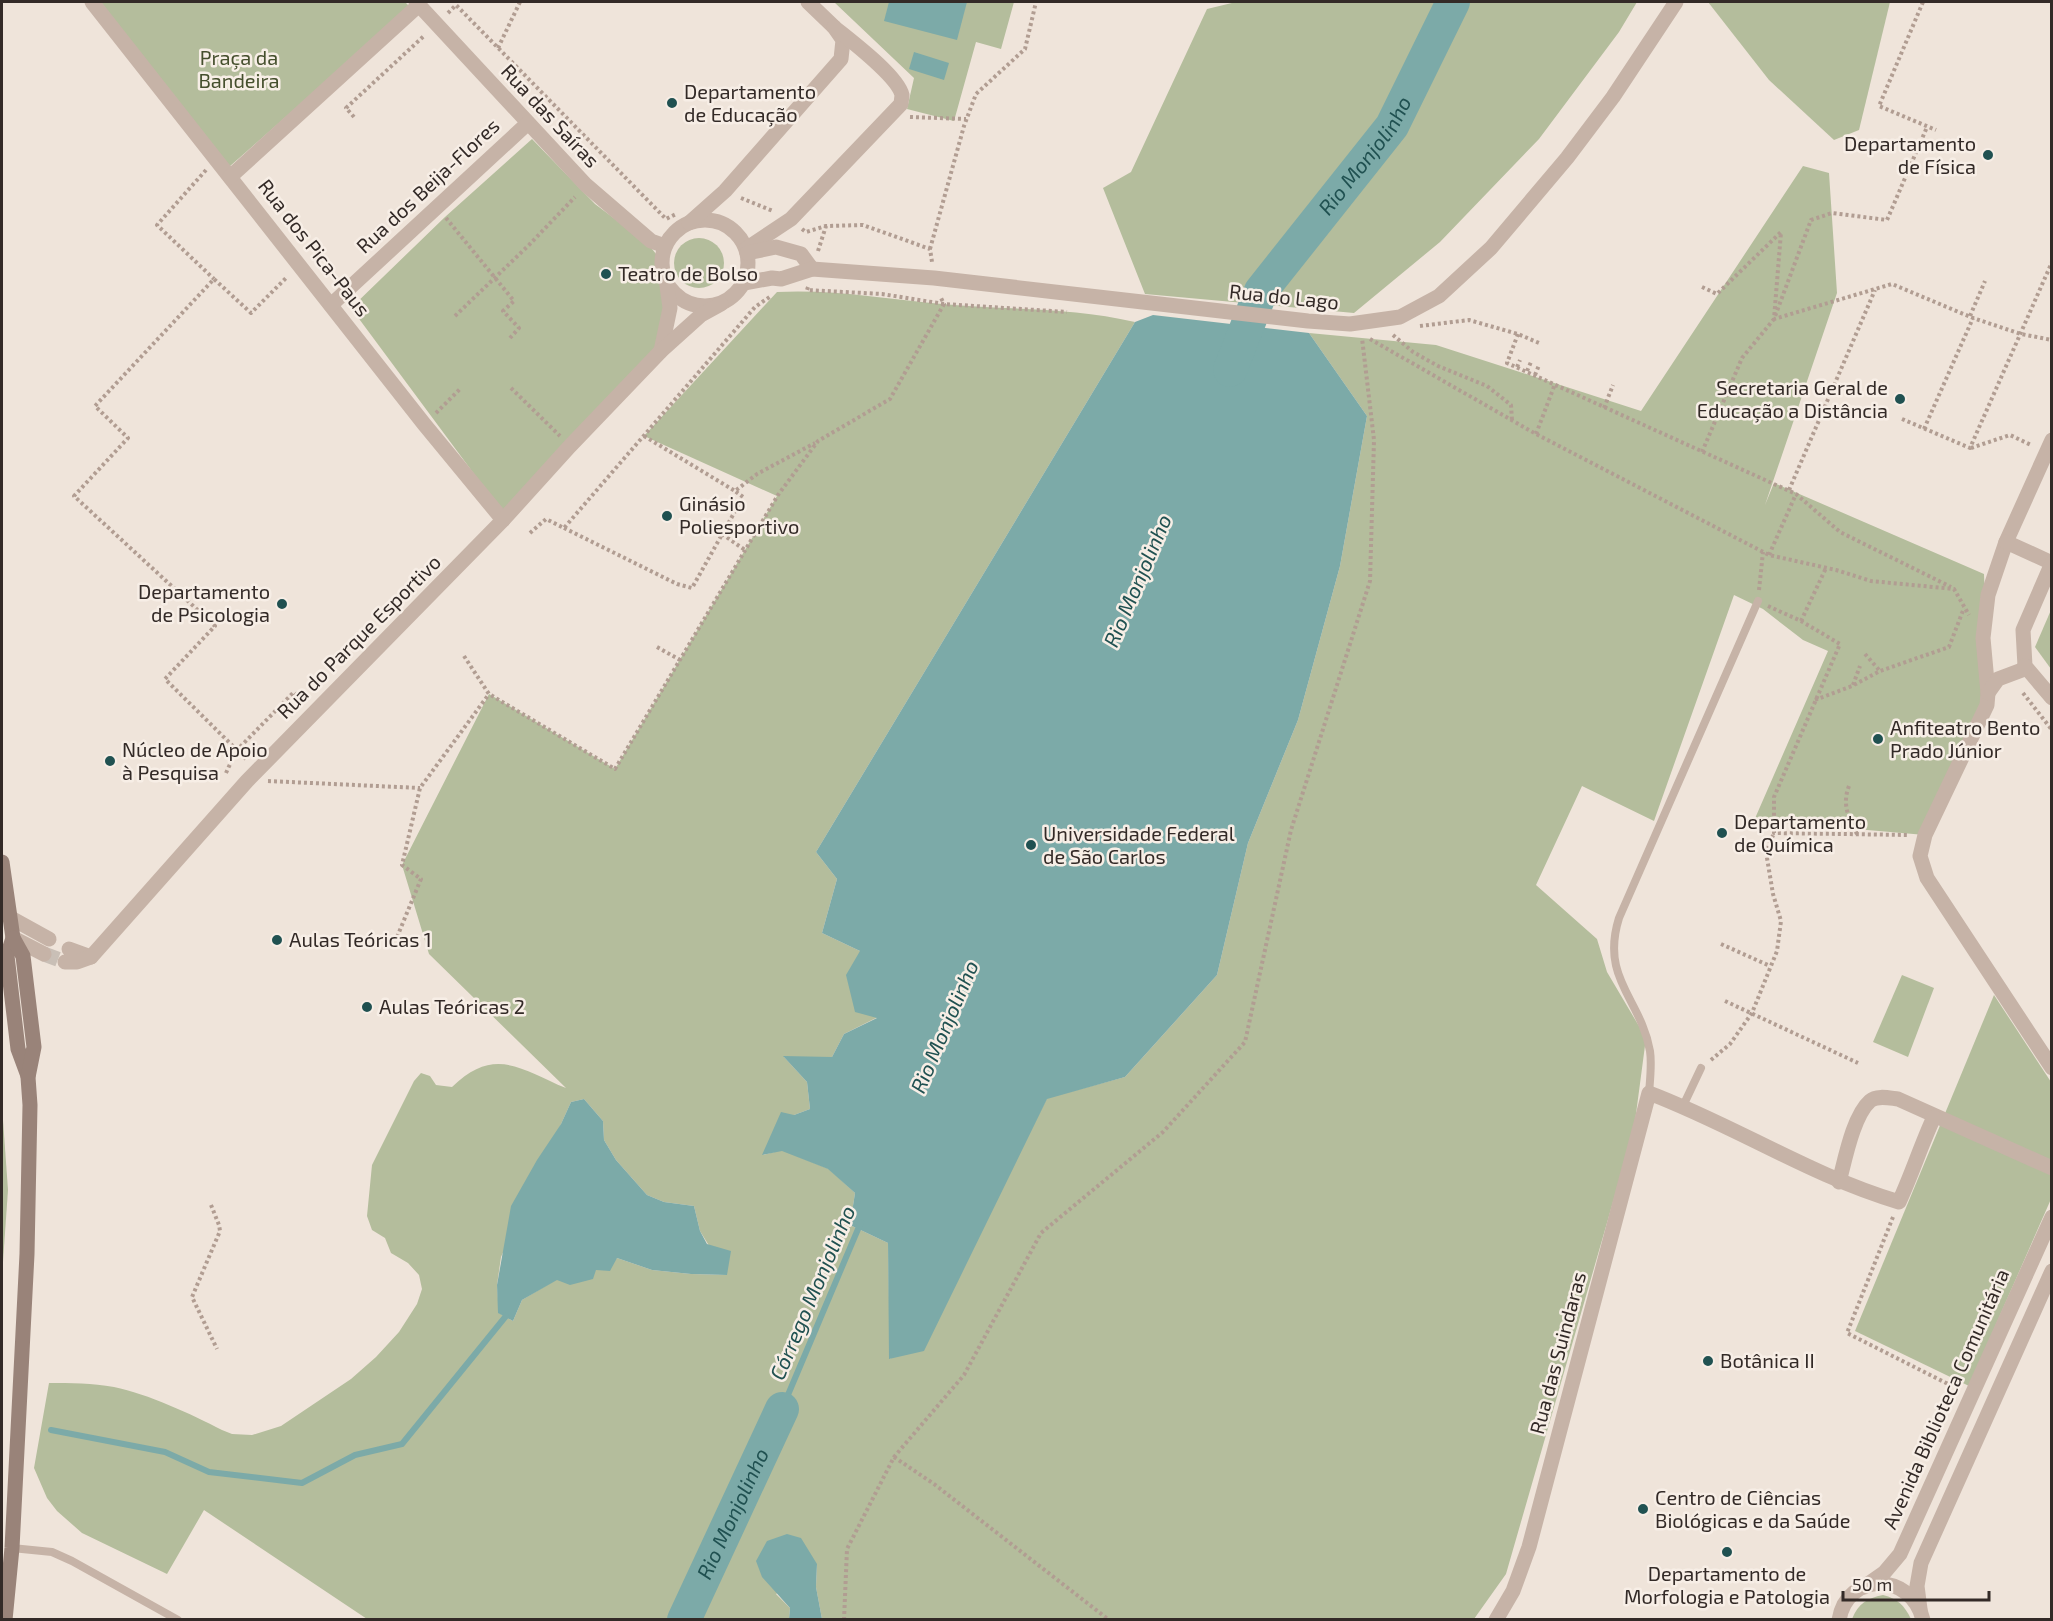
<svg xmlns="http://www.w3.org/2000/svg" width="2053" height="1621" viewBox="0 0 2053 1621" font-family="'Exo 2',sans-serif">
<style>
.green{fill:#b4bd9c;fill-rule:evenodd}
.water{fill:#7caaa8}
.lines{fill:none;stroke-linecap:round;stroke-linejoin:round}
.stream{stroke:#7caaa8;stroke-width:6}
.river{stroke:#7caaa8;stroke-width:34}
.street-tunnel{stroke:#c9bfb6;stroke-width:15;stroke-dasharray:15 8;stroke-linecap:butt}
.path{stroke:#b19d92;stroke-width:4;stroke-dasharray:3 3;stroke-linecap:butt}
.lane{stroke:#c6b3a7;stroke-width:8}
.street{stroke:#c6b3a7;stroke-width:15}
.secondary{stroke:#998379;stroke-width:15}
.poi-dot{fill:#205151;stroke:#f7eee6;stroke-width:2}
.labels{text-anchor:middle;stroke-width:5;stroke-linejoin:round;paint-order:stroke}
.park-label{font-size:20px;fill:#454f2d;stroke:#f7eee6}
.poi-label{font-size:20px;fill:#332a27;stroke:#f7eee6;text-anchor:start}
.street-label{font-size:20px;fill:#332a27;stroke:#f7eee6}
.water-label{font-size:21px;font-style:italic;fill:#205151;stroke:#f7eee6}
</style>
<rect width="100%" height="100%" fill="#efe4da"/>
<g class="green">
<path d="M100,2H405L410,7L229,167Z"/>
<path d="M834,2H1014L1001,49L976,42L954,121L907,109L914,78Z"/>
<path d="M1236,2H1637L1619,32L1539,139L1440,242L1354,313L1145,294L1103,188L1131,172L1207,9Z"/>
<path d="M1708,2H1890L1859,130L1834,140L1769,80Z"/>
<path d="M532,139L595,204L648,244L665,265V272L670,283L662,342L503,513L351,308L445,217Z"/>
<path d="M1803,166L1829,173L1837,293L1765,505L1774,483L1984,574L1988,693L1925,835L1775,822L1753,823L1828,651L1803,640L1763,609L1734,595L1654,821L1582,786L1536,885L1597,939L1607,972L1646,1038L1634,1129L1506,1574L1474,1619H822L816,1587L817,1564L776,1594L790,1608L789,1619H367L204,1510L167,1574L82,1533L57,1511L47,1498L34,1468L49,1383C71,1383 92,1383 114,1387C148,1394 191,1414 222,1430L232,1434L252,1435L281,1426L351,1379L376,1357L399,1332L417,1304L422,1289L419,1275L408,1263L391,1253L385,1238L372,1230L367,1216L372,1165L414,1081L421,1073L430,1076L436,1085L452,1087C495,1045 522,1070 566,1088L429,954L402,865L489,694L615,769L777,496L644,436L777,292C832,289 887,299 942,304C1006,310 1072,307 1135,322L816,852L837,879L822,933L860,951L878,1017L844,1034L832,1057H784L807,1082L810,1109L794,1115L763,1155L782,1150L829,1169L855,1193L850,1225L888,1243L890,1359L1010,1172L1047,1098L1125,1077L1217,975L1248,843L1298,720L1340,566L1367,416L1309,333L1436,345L1641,411ZM584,1099L603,1121L604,1140L616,1160L647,1195L664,1202L694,1206L700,1231L727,1275L691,1274L652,1270L617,1258L596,1270L557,1279L522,1300L513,1321L499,1313L497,1285L501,1257L571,1102Z"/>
<circle cx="699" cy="263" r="25"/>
<path d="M2051,610V669L2035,647Z"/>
<path d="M1902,975L1934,988L1908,1057L1873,1042Z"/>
<path d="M1994,995L2051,1082V1199L1969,1386L1855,1331Z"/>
<path d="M2,1106L8,1190L2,1276Z"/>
<path d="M1883,1595C1898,1599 1904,1605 1911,1619H1852C1858,1604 1867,1598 1883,1595Z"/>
</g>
<g class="water">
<path d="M889,2H967L957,40L884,21Z"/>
<path d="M914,52L949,63L944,80L909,69Z"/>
<path d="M1153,315L1309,333L1367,416L1340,566L1298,720L1248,843L1217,975L1125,1077L1047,1099L924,1351L889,1359L888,1243L850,1225L855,1193L828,1169L782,1151L762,1155L781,1112L794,1115L810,1109L807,1082L783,1056L832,1057L844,1034L877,1018L855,1012L846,975L860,951L822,933L837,879L816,852L1135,322Z"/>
<path d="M584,1099L603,1121L604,1140L616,1160L647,1195L664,1202L694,1206L700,1231L707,1244L731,1251L727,1275L691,1274L652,1270L617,1258L610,1271L596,1270L593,1279L570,1285L557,1280L522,1300L513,1321L498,1313L497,1285L511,1206L537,1160L561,1124L571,1102Z"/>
<path d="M787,1534L801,1538L817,1564L816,1587L822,1619H789L790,1608L762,1577L756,1561L767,1541Z"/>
</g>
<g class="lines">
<g class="stream">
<path d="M782,1409L861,1222"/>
<path d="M51,1430L165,1452L209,1472L302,1483L355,1455L402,1444L506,1316"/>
</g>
<g class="river">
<path id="s1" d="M1230,370L1261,291L1392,126L1453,2"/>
<path id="s2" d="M684,1620L782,1409"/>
</g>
<path class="street-tunnel" d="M44,954L65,962"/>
<g class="path">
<path d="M1923,2L1879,106L1936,130"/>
<path d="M448,13L456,5L666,219L676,214"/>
<path d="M498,48L520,2"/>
<path d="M354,117L346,108L425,35"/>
<path d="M910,117L966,119"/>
<path d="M206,170L157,225L214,279"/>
<path d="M741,198L773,211"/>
<path d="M446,218L514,301L503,311L519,328L510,338"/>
<path d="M802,229L806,232L826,226L863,225L930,249L932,262"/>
<path d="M930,249L964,126L976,94L1025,49L1036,2"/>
<path d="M818,251L826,226"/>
<path d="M808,287L807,290L882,294L944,304L1067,312"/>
<path d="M1702,287L1717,294L1781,232L1774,319L1892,284L1973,318L2021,334L2052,340"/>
<path d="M455,316L529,245L575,197"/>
<path d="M1970,316L1985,281"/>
<path d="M1420,326L1469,320L1518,334L1539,343"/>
<path d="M1518,334L1507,363L1796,494L1840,532L1951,587"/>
<path d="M1393,335L1413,352L1438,366L1487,386L1511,405L1512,420"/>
<path d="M1370,339L1536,434L1769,555L1836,570L1871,581L1954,589L1969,615"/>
<path d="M1517,367L1520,360"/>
<path d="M1527,371L1531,362"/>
<path d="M1535,375L1539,365"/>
<path d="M511,388L560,436"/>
<path d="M1604,408L1613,385"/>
<path d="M436,413L460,389"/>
<path d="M1902,419L1970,448L2052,262"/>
<path d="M1924,429L1973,318"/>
<path d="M1536,434L1555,384"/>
<path d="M644,436L735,491L757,474L815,443"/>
<path d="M1971,448L2010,435L2031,445"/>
<path d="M1702,452L1742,358L1774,319L1811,220L1832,213L1887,220L1927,127"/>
<path d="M1789,490L1875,290"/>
<path d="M564,528L677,584L692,588L743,497L735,491"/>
<path d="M530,533L546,519L564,528L755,307L771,296"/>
<path d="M722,534L745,550"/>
<path d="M1769,555L1796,494"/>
<path d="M1759,590L1763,552"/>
<path d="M1768,606L1801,621L1840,644L1774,797V833L1909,835"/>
<path d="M1801,621L1826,568"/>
<path d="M657,647L680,660"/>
<path d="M1865,654L1880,671"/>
<path d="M464,656L489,694L615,769L778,495L818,441L890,399L944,304L940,296"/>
<path d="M1853,685L1860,666"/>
<path d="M2023,693L2052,730"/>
<path d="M1815,700L1852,686L1880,671L1949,647L1964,608"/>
<path d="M246,759L165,679L215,626L74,496L128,438L95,406L214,279L251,313L287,277"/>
<path d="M226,773L236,751L294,692L304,703"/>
<path d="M268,781L420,788"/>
<path d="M1849,786C1842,804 1848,817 1857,834"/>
<path d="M397,937L421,879L402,865L420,788L489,694"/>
<path d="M1721,944L1770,966"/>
<path d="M1725,1001L1858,1063"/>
<path d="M1711,1060L1730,1044L1752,1013L1777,951L1781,921L1773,894L1766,852L1774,833"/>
<path d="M211,1205L219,1225L220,1231L192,1297L217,1349"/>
<path d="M1893,1217L1847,1333L1956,1388"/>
<path d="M894,1457L934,1484L1109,1620"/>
<path d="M844,1620L847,1549L894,1457L964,1375L1041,1233L1163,1132L1245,1042L1291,830L1370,581L1374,440L1362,338"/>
</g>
<g class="lane">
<path d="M1649,1093C1650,1080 1652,1064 1650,1051C1641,999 1600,979 1619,918L1758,601"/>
<path d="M1683,1106L1701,1068"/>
<path d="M12,1548L52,1552L72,1561L178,1620"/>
</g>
<g class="street">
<path d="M92,2L424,424L503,520"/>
<path d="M416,2L586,185L651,241L665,246"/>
<path d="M230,177L419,5"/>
<circle cx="705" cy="263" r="43"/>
<path d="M689,223L725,191L841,59L843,40L834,27L808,2"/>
<path d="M746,249L791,219L901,104C901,102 902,97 902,95C898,76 850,40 834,27"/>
<path d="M747,253L776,247L801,254L812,269"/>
<path d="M744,283L772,278L781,279L812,269L934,278L1308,321L1350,324L1400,317L1439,296L1491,248L1567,158L1613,97L1676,2"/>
<path d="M331,305L528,123"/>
<path d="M661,351L670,308L667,286"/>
<path d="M2052,440L2006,542L1988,595L1983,638L1988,693L1987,705L1925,835L1920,856L1927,878L2052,1068"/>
<path d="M2006,542L2052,563"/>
<path d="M2052,563L2023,630L2025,666L2052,698"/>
<path d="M1988,693L1998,679L2022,670L2025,666"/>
<path d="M11,918L49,939"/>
<path d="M13,938L44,954"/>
<path d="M69,949L91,957"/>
<path d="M65,962H77L91,957L247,781L503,520L570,446L661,351L701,315L721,304"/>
<path d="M1839,1182C1845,1160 1853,1116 1870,1101C1877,1095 1889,1098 1898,1099L2052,1168"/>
<path d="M1864,1587L1884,1573L1900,1554L2052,1217"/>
<path d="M1920,1609L1917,1586L1921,1563L2052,1271"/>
<path d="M1496,1620L1513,1591L1529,1547L1649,1093C1734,1125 1811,1176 1899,1202C1912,1174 1921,1145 1934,1117"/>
<path d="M1839,1620C1847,1571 1912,1572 1923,1620"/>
</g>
<g class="secondary">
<path d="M2,862L13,938L7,956L18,1049L28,1076"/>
<path d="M5,1620L12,1548L27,1254L30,1105L28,1077L34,1047L23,956L13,938"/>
</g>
</g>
<g class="poi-dot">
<circle cx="672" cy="103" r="6"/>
<circle cx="1988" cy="155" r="6"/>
<circle cx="606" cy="274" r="6"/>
<circle cx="1900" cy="399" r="6"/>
<circle cx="667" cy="516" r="6"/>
<circle cx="282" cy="604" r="6"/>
<circle cx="1878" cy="739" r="6"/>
<circle cx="110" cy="761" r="6"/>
<circle cx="1722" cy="833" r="6"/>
<circle cx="1031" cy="845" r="6"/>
<circle cx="277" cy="940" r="6"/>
<circle cx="367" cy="1007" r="6"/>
<circle cx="1708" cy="1361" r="6"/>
<circle cx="1643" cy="1509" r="6"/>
<circle cx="1727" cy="1552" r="6"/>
</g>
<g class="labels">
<g class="park-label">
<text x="239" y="65">Praça da<tspan x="239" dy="23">Bandeira</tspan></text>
</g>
<g class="poi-label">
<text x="684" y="99">Departamento<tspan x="684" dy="23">de Educação</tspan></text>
<text x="1976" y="151" text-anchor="end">Departamento<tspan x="1976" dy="23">de Física</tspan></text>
<text x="618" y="281">Teatro de Bolso</text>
<text x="1888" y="395" text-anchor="end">Secretaria Geral de<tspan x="1888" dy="23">Educação a Distância</tspan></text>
<text x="679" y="511">Ginásio<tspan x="679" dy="23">Poliesportivo</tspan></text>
<text x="270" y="599" text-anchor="end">Departamento<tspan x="270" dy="23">de Psicologia</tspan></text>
<text x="1890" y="735">Anfiteatro Bento<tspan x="1890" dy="23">Prado Júnior</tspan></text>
<text x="122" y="757">Núcleo de Apoio<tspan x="122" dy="23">à Pesquisa</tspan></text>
<text x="1734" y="829">Departamento<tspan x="1734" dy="23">de Química</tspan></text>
<text x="1043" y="841">Universidade Federal<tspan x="1043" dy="23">de São Carlos</tspan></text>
<text x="289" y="947">Aulas Teóricas 1</text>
<text x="379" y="1014">Aulas Teóricas 2</text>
<text x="1720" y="1368">Botânica II</text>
<text x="1655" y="1505">Centro de Ciências<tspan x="1655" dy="23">Biológicas e da Saúde</tspan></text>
<text x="1727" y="1581" text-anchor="middle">Departamento de<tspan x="1727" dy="23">Morfologia e Patologia</tspan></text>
</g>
<g class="street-label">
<text transform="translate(550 116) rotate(47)" y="7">Rua das Saíras</text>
<text transform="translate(428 186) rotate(-43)" y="7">Rua dos Beija-Flores</text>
<text transform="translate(314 248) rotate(52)" y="7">Rua dos Pica-Paus</text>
<text transform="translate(1284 297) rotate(6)" y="7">Rua do Lago</text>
<text transform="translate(359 637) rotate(-45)" y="7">Rua do Parque Esportivo</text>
<text transform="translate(1558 1353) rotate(-75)" y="7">Rua das Suindaras</text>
<text transform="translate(1946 1399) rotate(-66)" y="7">Avenida Biblioteca Comunitária</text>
</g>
<g class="water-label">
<text dy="7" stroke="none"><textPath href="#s1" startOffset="256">Rio Monjolinho</textPath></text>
<text transform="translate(1138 581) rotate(-67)" y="7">Rio Monjolinho</text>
<text transform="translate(945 1027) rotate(-67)" y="7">Rio Monjolinho</text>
<text transform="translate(813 1293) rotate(-67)" y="7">Córrego Monjolinho</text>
<text dy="7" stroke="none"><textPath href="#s2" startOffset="117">Rio Monjolinho</textPath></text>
</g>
</g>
<rect width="2053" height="1621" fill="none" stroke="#332a27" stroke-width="6"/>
<path d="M1843 1591v9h146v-9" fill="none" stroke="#332a27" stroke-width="3"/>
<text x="1852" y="1591" font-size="18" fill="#332a27" stroke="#f7eee6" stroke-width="4.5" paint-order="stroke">50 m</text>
</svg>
